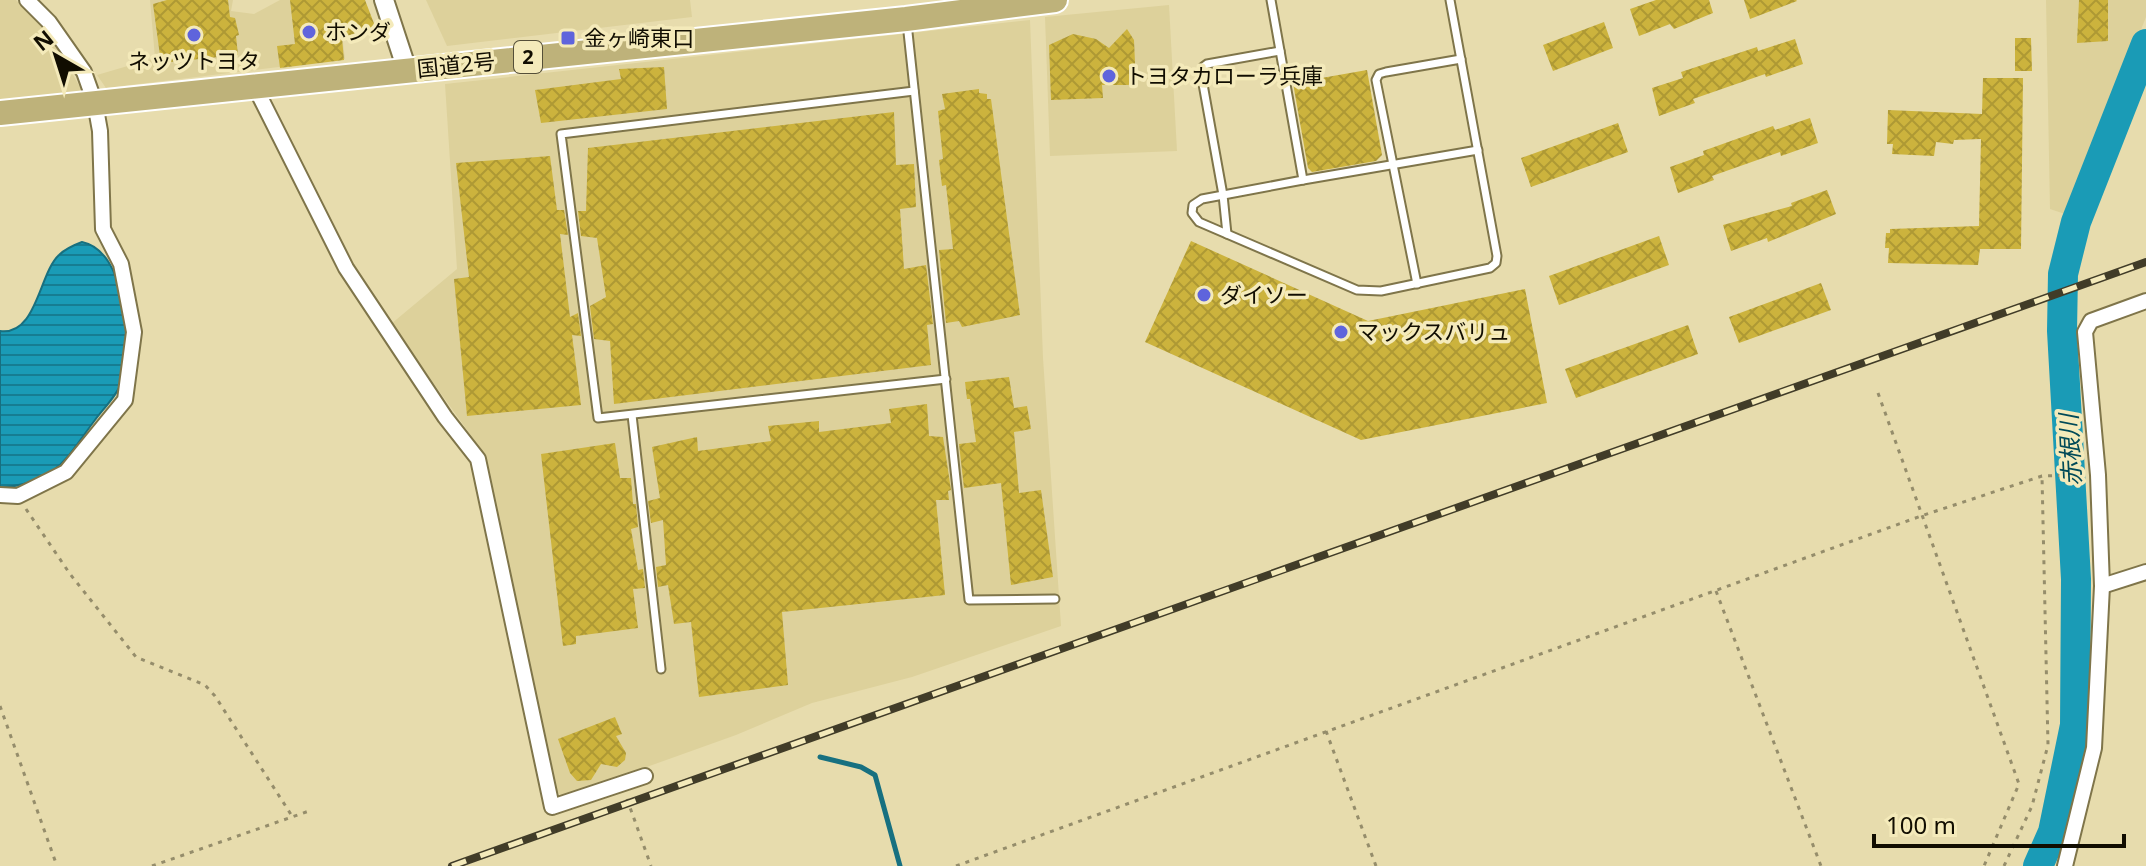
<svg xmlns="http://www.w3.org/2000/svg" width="2146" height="866" viewBox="0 0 2146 866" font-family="'Noto Sans','Noto Sans JP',sans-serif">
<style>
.built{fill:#ddd19b}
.water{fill:url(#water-rules);stroke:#177080;stroke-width:2}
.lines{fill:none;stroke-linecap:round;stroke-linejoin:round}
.stream{stroke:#177080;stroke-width:5}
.river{stroke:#1a9bb6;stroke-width:30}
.building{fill:url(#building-cross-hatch)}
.service-casing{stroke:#7f754a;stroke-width:11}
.minor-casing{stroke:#7f754a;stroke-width:18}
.tertiary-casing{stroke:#7f754a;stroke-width:22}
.trunk-casing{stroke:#fff;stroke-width:28}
.path{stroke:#958d6b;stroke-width:3;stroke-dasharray:4 6;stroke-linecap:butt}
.service{stroke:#fff;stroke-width:7}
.minor{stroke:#fff;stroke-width:14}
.tertiary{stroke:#fff;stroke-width:18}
.trunk{stroke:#beb27a;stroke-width:24}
.rail-casing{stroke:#413c28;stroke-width:8}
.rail{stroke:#f4eaba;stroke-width:5;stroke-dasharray:15;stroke-linecap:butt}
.poi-dot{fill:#5f64dc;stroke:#f4eaba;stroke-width:3}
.labels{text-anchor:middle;stroke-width:7;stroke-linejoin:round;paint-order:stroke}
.shield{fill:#f4eaba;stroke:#554f38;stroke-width:2}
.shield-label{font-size:20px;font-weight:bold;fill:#110d01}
.poi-label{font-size:22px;fill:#110d01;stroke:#f4eaba;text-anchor:start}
.street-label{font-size:22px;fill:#110d01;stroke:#f4eaba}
.water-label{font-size:24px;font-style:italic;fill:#024a58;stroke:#f4eaba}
</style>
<defs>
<pattern id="water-rules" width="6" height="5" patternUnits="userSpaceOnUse" patternTransform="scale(2)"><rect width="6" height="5" fill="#1a9bb6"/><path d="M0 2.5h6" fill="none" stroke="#167d92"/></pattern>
<pattern id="building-cross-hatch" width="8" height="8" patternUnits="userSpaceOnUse" patternTransform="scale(2)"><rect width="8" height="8" fill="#ccb33d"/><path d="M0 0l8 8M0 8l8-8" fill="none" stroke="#ae9934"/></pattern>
</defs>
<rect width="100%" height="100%" fill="#e7dcad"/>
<g class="built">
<path d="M0,0H16L51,35L82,91L0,100Z"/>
<path d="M150,0H233L231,11L254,14L280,0H330L341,26L345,59L106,88L97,75L155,58Z"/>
<path d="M426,0H690L692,17L447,46Z"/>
<path d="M2046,0H2146V17L2068,215L2050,209Z"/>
<path d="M1169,5L1177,151L1050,156L1045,17Z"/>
<path d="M1030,20L1043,358L1061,626L912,677L812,703L736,735L563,797L554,789L485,455L391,324L457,269L445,84Z"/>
</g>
<path class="water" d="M82,242C127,251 131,342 123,379C119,393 104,408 95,420C64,461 58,482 0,488V331C37,336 39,273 59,255C65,249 74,245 82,242Z"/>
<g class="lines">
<path class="stream" d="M820,757L861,767L875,775L900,866"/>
<path class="river" d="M2038,866L2053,832L2075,725L2076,579L2062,331L2063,274L2076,222L2146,44"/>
</g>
<g class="building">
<path d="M167,0H228L230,17L235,18L239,35L236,36L238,55L161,63L153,4Z"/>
<path d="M290,0H365L375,26L342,38L344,60L280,68L277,46L295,44Z"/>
<path d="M1656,0H1709L1713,13L1674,29L1670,24L1639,36L1630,9Z"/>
<path d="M1744,0H1796L1797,1L1750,19Z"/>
<path d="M2079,0H2108V41L2077,43Z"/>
<path d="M1604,22L1613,48L1553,71L1543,45Z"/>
<path d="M1127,29L1134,40L1136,85H1102L1103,98L1051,100L1049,45L1073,34L1096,39L1109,48Z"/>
<path d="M2015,38H2031L2032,71H2015Z"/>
<path d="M1795,39L1803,64L1766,77L1765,74L1693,99L1695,103L1659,116L1652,88L1683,78L1681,72L1757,47L1758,51Z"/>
<path d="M664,67L667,109L541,123L535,90L621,79L619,69Z"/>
<path d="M1367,70L1382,155L1376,161L1312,172L1308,168L1293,83Z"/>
<path d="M1983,78H2023L2021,249H1980L1978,265L1888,263L1889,248H1885L1886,233H1890V229L1979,226L1981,139L1954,140L1953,144L1936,142L1934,156L1892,154L1893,144H1887L1888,110L1982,114Z"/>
<path d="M979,89V93L987,94V99H991L1020,315L962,327L959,321L946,323L939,250L953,249L946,185L942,186L939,160L943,159L938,111L945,109L942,94Z"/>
<path d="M894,112L896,165L914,164L916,207L900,209L904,269L926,265L933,324L927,325L931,365L614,404L610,341L594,339L590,306L606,297L597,238L581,236L578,211H586L588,148Z"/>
<path d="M1810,118L1818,143L1781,156L1780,152L1712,176L1714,180L1678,193L1670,167L1704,155L1703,151L1773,126L1775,130Z"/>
<path d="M1618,123L1628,152L1531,187L1521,158Z"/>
<path d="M550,156L557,210H564L568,235L560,234L570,317L578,313L581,336L572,335L581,405L467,416L454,279L469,277L456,163Z"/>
<path d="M1827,190L1836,214L1768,242L1767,238L1731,251L1723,225L1792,206L1791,203Z"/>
<path d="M1659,236L1669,265L1559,305L1549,276Z"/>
<path d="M1191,241L1368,321L1525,289L1547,403L1361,440L1145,342Z"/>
<path d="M1821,283L1831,310L1739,343L1729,317Z"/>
<path d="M1688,325L1698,354L1576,398L1565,369Z"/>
<path d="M1009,377L1014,408L1027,406L1031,429L1014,432L1019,493L1041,490L1053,577L1011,585L1001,483L964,488L959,444L976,442L970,399H967L965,382Z"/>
<path d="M927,404L929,436L943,437L951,490L948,491L949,500H936L945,595L782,612L788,685L699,697L691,622L674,624L668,585L658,587L656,567L666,565L663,520L651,523L648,501L660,498L652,447L697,437L698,451L771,441L768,426L819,421V432L891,423L889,409Z"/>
<path d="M615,443L620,478H631L633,504H636L638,527L631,529L638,570L643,569L645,588L633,589L638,628L576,636V644L563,646L541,454Z"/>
<path d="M615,717L622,734L616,736L626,753L625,760L617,767L601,764L591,780L577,781L570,773L558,739Z"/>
</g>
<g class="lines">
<g class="service-casing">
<g id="service">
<path d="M1271,0L1303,180L1202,199L1193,205L1192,213L1199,222L1357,290L1381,291L1490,268L1496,263L1497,256L1450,0"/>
<path d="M907,23L969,600L1055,599"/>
<path d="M914,91L561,134L598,418L946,379"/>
<path d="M1303,180L1478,150"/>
<path d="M1227,234L1223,195L1201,73L1203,67L1207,64L1280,51"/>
<path d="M1417,284L1376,80L1379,74L1386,72L1461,59"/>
<path d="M632,415L661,669"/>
</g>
</g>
<g class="minor-casing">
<g id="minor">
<path d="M255,87L346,268L445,417L478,459L552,807L645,776"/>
<path d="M2146,301L2091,321L2085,332L2098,475L2102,586L2146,572"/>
<path d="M0,495L18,496L66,472L125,400L134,332L121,264L103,229L100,131L95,103L84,72L49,22L27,0"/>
<path d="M2065,866L2094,748L2102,586"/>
</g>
</g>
<g class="tertiary-casing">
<path id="tertiary" d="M384,0L407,70"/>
</g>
<g class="trunk-casing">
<path id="trunk" d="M0,113L906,19L1055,0"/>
</g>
<g class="path">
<path d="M1878,393L2019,784L1984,866"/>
<path d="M26,509L70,574L136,657L205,685L215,696L292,816"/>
<path d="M1716,591L1821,866"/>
<path d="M0,706L57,866"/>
<path d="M1326,731L1376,866"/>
<path d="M627,799L651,866"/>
<path d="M152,866L309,811"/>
<path d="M956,866L1921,516L2042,476L2084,475"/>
<path d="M2004,866L2032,806L2048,745L2042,476"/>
</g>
<use href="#service" class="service"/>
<use href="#minor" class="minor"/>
<use href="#tertiary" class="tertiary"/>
<use href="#trunk" class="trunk"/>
<g class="rail-casing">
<path id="rail" d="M452,866L2146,262"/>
</g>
<use href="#rail" class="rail"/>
</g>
<g class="poi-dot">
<circle cx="309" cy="32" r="8"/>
<circle cx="194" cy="35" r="8"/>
<rect x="560" y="30" width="16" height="16" rx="4"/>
<circle cx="1109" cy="76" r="8"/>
<circle cx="1204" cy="295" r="8"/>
<circle cx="1341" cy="332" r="8"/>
</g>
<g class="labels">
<rect class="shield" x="514" y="41" width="28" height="32" rx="6"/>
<g class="shield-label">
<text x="528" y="64">2</text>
</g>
<g class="poi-label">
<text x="325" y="40">ホンダ</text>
<text x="584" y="46">金ヶ崎東口</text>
<text x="194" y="69" text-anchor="middle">ネッツトヨタ</text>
<text x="1125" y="84">トヨタカローラ兵庫</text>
<text x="1220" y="303">ダイソー</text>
<text x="1357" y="340">マックスバリュ</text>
</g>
<g class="street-label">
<text transform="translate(456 65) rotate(-6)" y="8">国道2号</text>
</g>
<g class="water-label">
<text transform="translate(2071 450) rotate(-93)" y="8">赤根川</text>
</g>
</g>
<g transform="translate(56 56) rotate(321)" stroke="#f4eaba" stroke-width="6" paint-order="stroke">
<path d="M0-6L14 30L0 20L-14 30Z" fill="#110d01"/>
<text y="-12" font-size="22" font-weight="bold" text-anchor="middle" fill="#110d01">N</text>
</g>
<path d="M1874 834v12h250v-12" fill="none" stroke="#110d01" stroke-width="4"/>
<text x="1886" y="834" font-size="24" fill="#110d01" stroke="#f4eaba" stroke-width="6" paint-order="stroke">100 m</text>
</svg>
